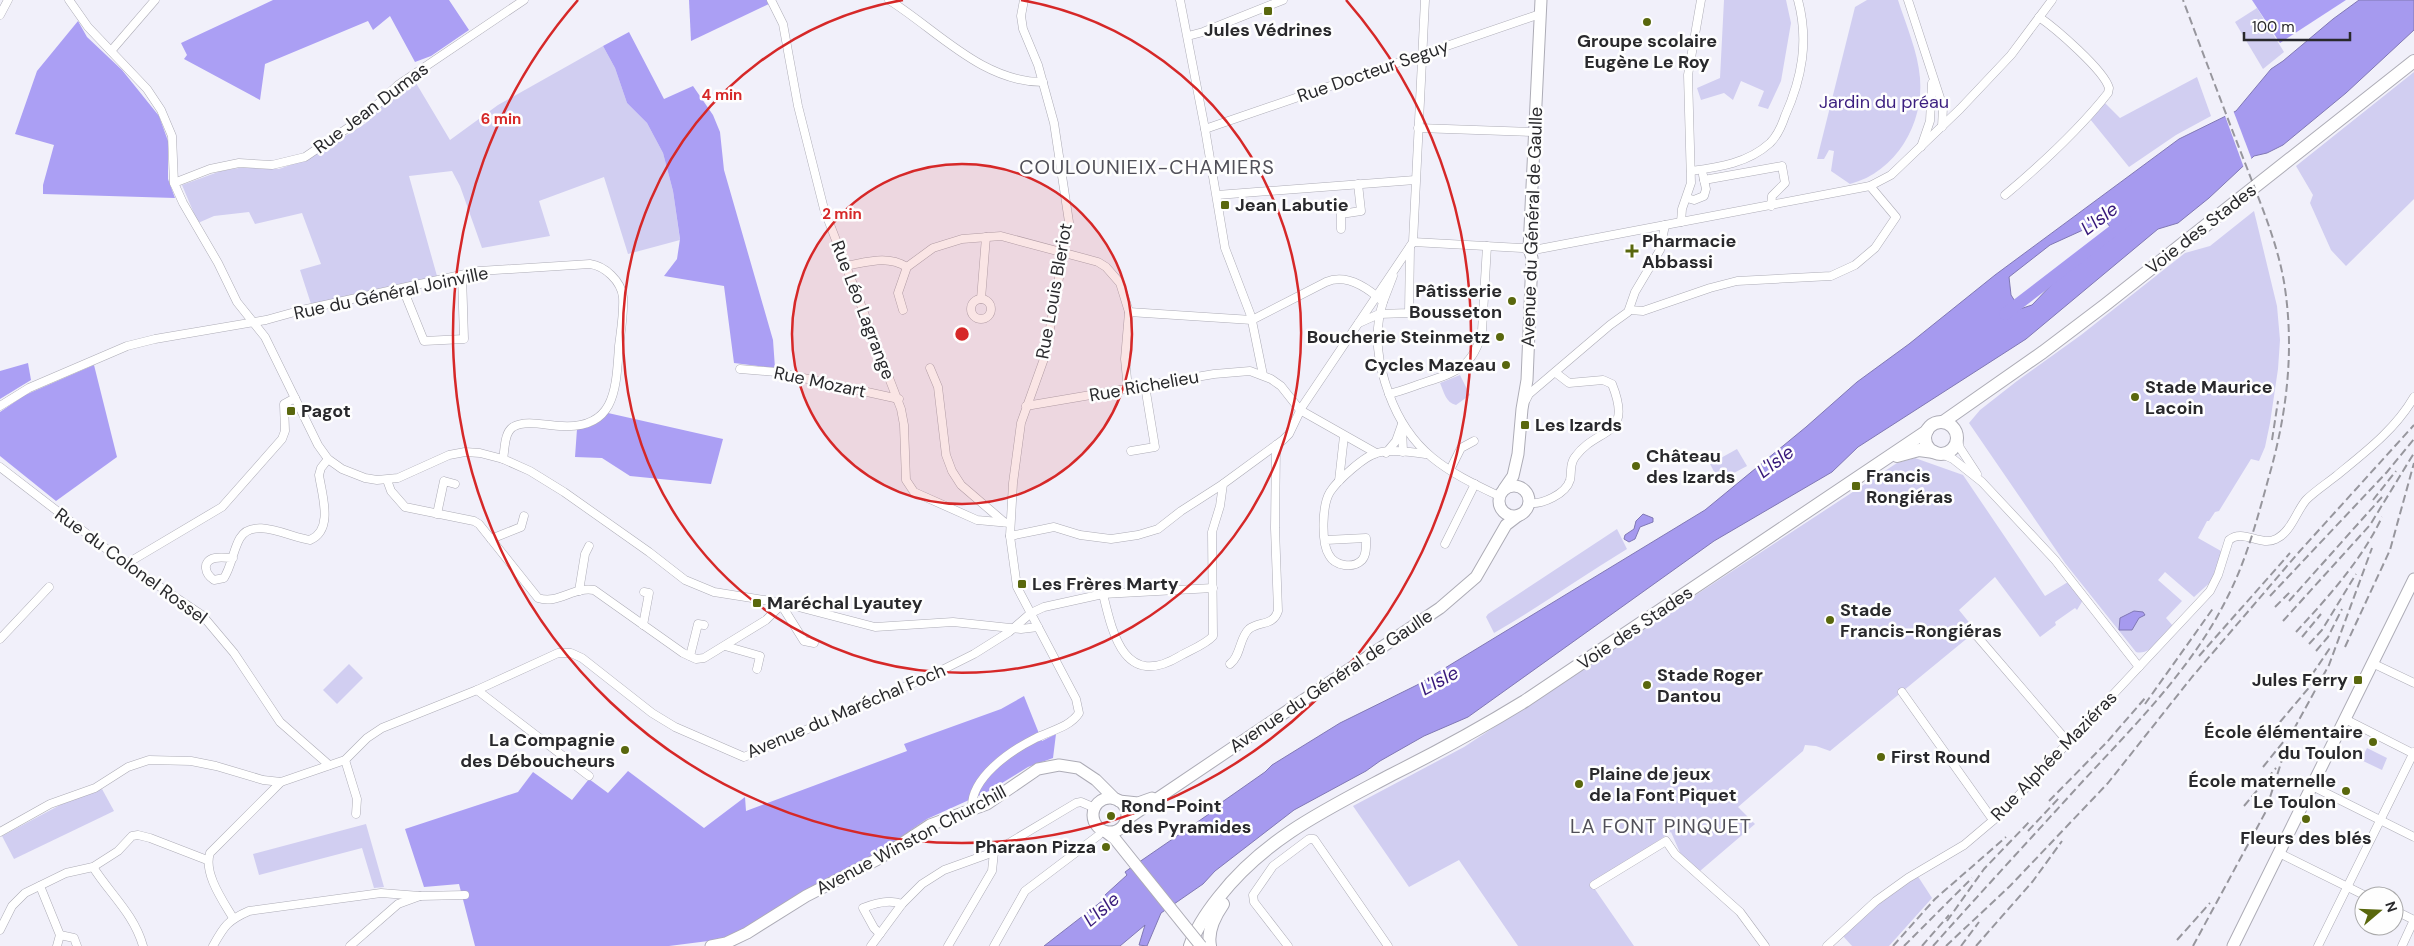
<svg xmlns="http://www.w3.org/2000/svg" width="2414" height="946" viewBox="0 0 2414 946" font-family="'DM Sans',sans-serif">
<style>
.green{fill:#d1cef1}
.forest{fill:#ab9ff4}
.water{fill:#a69aef;stroke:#8078b4;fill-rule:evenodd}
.pier{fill:#f1f0fa}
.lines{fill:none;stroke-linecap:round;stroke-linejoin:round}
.river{stroke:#a69aef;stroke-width:12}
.minor-casing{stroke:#adacb6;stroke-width:9}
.secondary-casing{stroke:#adacb6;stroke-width:13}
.primary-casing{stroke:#adacb6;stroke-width:14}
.minor{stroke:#fff;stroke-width:8}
.secondary{stroke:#fff;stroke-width:11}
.primary{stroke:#fff;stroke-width:12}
.rail{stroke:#97969d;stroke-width:2;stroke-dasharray:8 4;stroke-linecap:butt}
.secondary-bridge-casing{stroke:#adacb6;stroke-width:13;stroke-linecap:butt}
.secondary-bridge{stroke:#fff;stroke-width:11}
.ring{fill:none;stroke:#d62828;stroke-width:2.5}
.poi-dot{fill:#59670d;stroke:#fefefe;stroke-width:2}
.labels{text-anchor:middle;stroke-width:5;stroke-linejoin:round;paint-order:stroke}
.poi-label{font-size:18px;font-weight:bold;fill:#29292c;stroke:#fefefe;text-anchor:start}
.street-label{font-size:18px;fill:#29292c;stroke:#fefefe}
.park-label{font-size:18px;fill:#3b1e7f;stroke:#fefefe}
.water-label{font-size:19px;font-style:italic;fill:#37187a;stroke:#fefefe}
.quarter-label{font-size:20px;letter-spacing:1px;fill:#515059;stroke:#fefefe}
.centre{fill:#d62828;stroke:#fefefe;stroke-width:2.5}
.ring-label{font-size:15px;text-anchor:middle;font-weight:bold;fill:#d62828;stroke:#fefefe;stroke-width:5;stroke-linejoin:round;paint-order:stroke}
</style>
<rect width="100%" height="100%" fill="#f1f0fa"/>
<g class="green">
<path d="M1724,0H1786L1791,23L1781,81L1768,109L1758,106L1764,91L1741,81L1733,100L1724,93L1701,100L1697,88L1720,78Z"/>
<path d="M1867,0H1898C1906,25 1918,52 1920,78C1924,124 1896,172 1850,184L1831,171L1834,151L1829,150L1824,159H1817L1855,7Z"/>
<path d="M2257,8L2284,52L2263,69L2235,22Z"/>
<path d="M603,46L615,68L627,103L647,123L663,153L673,191L680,240L628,254L604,177L539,201L550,236L482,248L460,186L452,171L409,176L437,276L311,304L300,270L321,264L302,213L255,224L249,212L214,216L198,223L182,185L221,171L245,167L279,169L310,158L366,123L393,93L413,78L450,140L498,105Z"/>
<path d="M2414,72V199L2346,266L2331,250L2310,203L2313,195L2296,166Z"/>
<path d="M2197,77L2211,116L2176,135L2129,167L2090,119L2105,103L2120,118Z"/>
<path d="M2254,211L2277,306L2280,340L2278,369L2270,423L2265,447L2259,461L2251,459L2219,511L2215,512L2209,521H2207L2198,538L2221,551L2215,578L2194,597L2165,572L2158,580L2182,601L2166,618L2173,626C2164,635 2151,656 2136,652L2065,563L1969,423L1980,410L2017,381L2081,335L2185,253L2210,246Z"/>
<path d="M1460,375L1470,395L1456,405C1446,403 1444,392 1440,383Z"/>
<path d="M1737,449L1747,466L1719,481L1710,464Z"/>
<path d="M1915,458L1963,475L2045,596L2068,582L2083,600L2077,610L2075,608L2055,622L2056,625L2040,637L1995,577L1959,610L1976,631L1830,751L1816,746L1805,745L1803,751L1738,807L1755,824L1700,871L1681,855L1671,832L1592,885L1634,946H1518L1459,860L1409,887L1353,806L1464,747L1897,463Z"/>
<path d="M1617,529L1627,549C1582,576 1540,607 1494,633L1486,617L1488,614Z"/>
<path d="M349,664L363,678L337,704L323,690Z"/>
<path d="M2367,748L2387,758L2382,770L2361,760Z"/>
<path d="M102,789L114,811L14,859L2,836L62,804Z"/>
<path d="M366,824L384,887L374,888L362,848L259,875L253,854Z"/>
<path d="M1917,875L1932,898L1889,946H1852L1843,936L1878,903Z"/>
</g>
<g class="forest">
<path d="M273,0H449L469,30L431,56L415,62L390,16L373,30L368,21L265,64L260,100L184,59L187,55L181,43Z"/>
<path d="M689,0H768L771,3L691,41Z"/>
<path d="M2252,0H2346L2280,43Z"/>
<path d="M78,21L87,37L122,70L159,116L168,141V179L175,198L43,194V185L54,145L15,134L37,71Z"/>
<path d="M629,32L664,99L693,86L713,115L720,132L724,170L773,340L775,368L734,363L724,286L664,276L677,259L680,239L673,191L663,153L647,123L627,103L615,68L603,46Z"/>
<path d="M28,363L31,380L0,399V371Z"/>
<path d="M94,365L117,457L56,501L0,456V412L25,395Z"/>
<path d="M608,413L723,439L711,484L630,476L602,458L575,457L577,429C590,428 599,424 608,413Z"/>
<path d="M1024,696L1042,741L1056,734L1053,758L1028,767L989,791L927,819L879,852L744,930L724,939L669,946H475L459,884L424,887L405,829L518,792L533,772L572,800L589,779L608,793L628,771L704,828L745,797L746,811L907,751L904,744L1001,709Z"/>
</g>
<g class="water">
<path d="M2359,0H2414V30L2346,93L2283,145L2267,153L2254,156L2209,198L2178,223L2158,229L2026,339L1858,447L1832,472L1714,541L1468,717L1424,736L1380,761L1366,771L1294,810L1215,871L1203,884L1161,913L1147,946L1139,945L1145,925L1120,946H1044L1102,901L1105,895L1127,875L1125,872L1129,869L1209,814L1215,807L1265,772L1272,765L1340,723L1417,685L1705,510L1806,427L1857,382L1909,344L1995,275L2179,139L2236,111L2271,69L2283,61L2333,19ZM2105,220L2116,235L2056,280L2032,305L2020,309L2011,295L2009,277L2050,245Z"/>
<path d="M1643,514L1653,518V522L1640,527L1635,539L1629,542L1624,539L1625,535L1634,529L1636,521Z"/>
<path d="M2134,611L2143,612L2145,615L2139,618L2132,630H2119L2120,618Z"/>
</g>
<path class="pier" d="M2233,110L2252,160L2244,168L2224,113Z"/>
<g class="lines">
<path class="river" d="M2005,314L2126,221"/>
<g class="minor-casing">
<g id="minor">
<path d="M69,0L88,27L147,89L161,110L172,136L174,183L183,203L218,263L237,302L265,337L318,445L328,459L342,469L365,478L377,480L398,478L449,455L465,452L480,453L503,459L530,471L564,492L649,552L685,580L714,592L783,603L875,627L953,622L1021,629L1038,627"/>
<path d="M771,0L783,24L798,106L824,209L901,409L904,425L906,480L914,492L977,520L1010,523"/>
<path d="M889,0C937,30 982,82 1043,82"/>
<path d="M1180,0L1205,129L1225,248L1251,316L1263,375"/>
<path d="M1908,0L1943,107L1942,127"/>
<path d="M0,15L8,0"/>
<path d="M1188,36L1203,32L1283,0"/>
<path d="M111,51L155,0"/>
<path d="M1418,128L1534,132"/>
<path d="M1205,129L1540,14"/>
<path d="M1921,147L1930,121L1932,83"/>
<path d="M1691,171C1720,167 1748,163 1770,143C1776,137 1782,125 1785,116C1802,78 1809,41 1798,0"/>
<path d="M1704,180L1782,166L1785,183L1772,196L1771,206"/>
<path d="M174,183L210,169L239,163L272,165L305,157L364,117L398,85L524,0"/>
<path d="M1217,195L1415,180"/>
<path d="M2005,195C2043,163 2078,131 2108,93L2109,88C2104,70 2055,28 2039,17"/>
<path d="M1687,198L1694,200L1704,196L1706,189L1703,175"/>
<path d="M1681,222L1682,209L1691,183L1688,75L1701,0"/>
<path d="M1341,229V214L1361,211L1358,184"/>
<path d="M1413,242L1539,249L1870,186L1891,175L1960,109L2011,55L2052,0"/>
<path d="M1487,246L1482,331C1474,366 1457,372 1426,382C1414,386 1402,391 1389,394C1410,452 1446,471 1499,496"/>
<path d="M845,266C868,262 887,255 907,267"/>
<path d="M403,289L424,341L464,339L462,275"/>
<path d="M981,299L986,237"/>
<circle cx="981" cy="309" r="10"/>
<path d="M1383,302L1393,276"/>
<path d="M903,310L898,293L907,267L933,248L962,239L1001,236L1098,262L1106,267L1120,283L1129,312L1125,359L1128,389"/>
<path d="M1630,310L1643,311L1710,288L1737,281L1831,276L1855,265L1875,248L1896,217L1870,186"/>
<path d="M1129,312L1252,320L1326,282C1347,273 1368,288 1383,302C1373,334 1378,364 1389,394"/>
<path d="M1359,323L1379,314L1409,313L1410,247"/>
<path d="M930,368L938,387L946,455L952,471L961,485L1004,522"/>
<path d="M740,369L776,372L899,399"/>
<path d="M1526,400L1529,394L1610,325L1628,312L1635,292L1660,250L1665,225"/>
<path d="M0,406L29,388L127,346L155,339L266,320L302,310L479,271L590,264C605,266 621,281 623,297C624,313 621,330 619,346C616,388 616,429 562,426C548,426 526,419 513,427C504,433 505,449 503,459"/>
<path d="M1026,406L1214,374L1250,371L1271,379L1281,386L1300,410L1376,453"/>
<path d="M1402,428L1403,452"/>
<path d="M1957,438L1960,448L1977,474"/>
<path d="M1131,451L1155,447L1145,386"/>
<path d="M1386,453L1396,441L1402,424"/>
<path d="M1942,454L1953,459L1982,482L2055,560L2139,667"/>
<path d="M0,467L126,564L202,615L234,653L280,722L329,765"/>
<path d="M1450,470L1461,448L1474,441"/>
<path d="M387,480L391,491L405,507L474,521L479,524L538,598C558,605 574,586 594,590L683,653L696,659L704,658L766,620L783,603"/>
<path d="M1339,481L1344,436"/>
<path d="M1528,503C1542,505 1566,494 1570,480C1572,472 1569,465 1575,457C1597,426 1634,439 1612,384L1603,380L1569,383L1556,373"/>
<path d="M437,514L444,481L455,484"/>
<path d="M1010,536L1054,527L1080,535L1111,539L1138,535L1158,529L1181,511L1223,484"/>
<path d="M491,539L521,527L524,516"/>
<path d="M1326,540L1366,538C1366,545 1367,554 1362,560C1353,569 1335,566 1329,555C1321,542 1322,505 1330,492C1337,481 1364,456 1377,453C1391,449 1411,452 1426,454"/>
<path d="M1445,544L1475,484"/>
<path d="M233,558C227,558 221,557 215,558C201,561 205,574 214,580L224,578C232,565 233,550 240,538C253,516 291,538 310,540C334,530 322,495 319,475L321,468L328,459"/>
<path d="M126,564L222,507L282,439L285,431L284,404L295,398"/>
<path d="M579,591L585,554L589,546"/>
<path d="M1103,594C1113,636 1125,689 1180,656C1190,650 1205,645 1213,636L1212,532L1220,506L1223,484L1283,440L1289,434L1302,407L1413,242L1425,0"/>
<path d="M782,606L804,641L814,643"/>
<path d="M643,625L649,593L644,592"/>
<path d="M1976,635L2068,742"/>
<path d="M0,639L49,587"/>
<path d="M725,646L760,656L757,669"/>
<path d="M690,656L698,624L704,625"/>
<path d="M2372,663L2414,683"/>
<path d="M1230,664C1241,656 1239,638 1249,629C1260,621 1273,626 1278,611L1275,528L1276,445"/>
<path d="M477,690L589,776"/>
<path d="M1902,692L1993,820"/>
<path d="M2345,719L2414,754"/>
<path d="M345,760L357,799L356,814"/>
<path d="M2312,786L2414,837"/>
<path d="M972,809C970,778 1010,751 1036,738C1050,731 1070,727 1079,713L1076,699L1017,587L1010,536L1013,483L1021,423L1045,356L1069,222L1054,123L1038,65L1023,29L1021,16L1024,0"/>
<path d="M0,832L50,804L95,788L128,767L149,760L191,761L216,766L263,780L281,782L345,760L367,738L382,728L477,690L558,653H571L582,658L652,713L675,727L744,757L934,674L974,654L1009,632L1031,613L1044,607L1103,594L1213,588"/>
<path d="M2279,853L2366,896"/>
<path d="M93,867C110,894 134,914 143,946"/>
<path d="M1594,885L1666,841L1675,854L1740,912L1765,946"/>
<path d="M40,886L60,935"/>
<path d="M2394,910L2414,920"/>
<path d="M233,918C223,901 203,873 210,853L281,782"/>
<path d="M0,930L12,906L25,893L66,873L93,867L118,851L132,836L138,835L150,838L207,860"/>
<path d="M880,934L874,928L863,908C875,903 890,899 902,904"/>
<path d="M60,935L74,938L77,946"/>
<path d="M57,946L60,935"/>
<path d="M213,946C224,926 228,920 249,911L381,893L420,896"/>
<path d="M350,946L398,904L420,896L465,895"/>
<path d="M871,946L902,904L922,884L944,870L994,852L1076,803L1081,802L1095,808"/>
<path d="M948,946L992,871L994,852"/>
<path d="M994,946L1025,891L1099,835L1102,830"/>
<path d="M1288,946L1254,902L1253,895L1273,866L1309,839H1314L1388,946"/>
<path d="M1827,946L1876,901L1908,878L1964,845L2003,812L2210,591L2218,575L2229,540C2243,528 2260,547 2276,539C2291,532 2296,512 2306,500C2315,491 2326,484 2336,476C2364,453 2395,430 2414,397"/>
<path d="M2318,946L2414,752"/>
<path d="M2402,946L2414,920"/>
</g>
</g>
<g class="secondary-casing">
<g id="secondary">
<circle cx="1514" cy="501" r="15"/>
<path d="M1504,489L1513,476L1518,454L1522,409L1527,380L1532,258L1529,249L1541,0"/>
<circle cx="1110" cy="815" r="17"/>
<path d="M1119,801L1138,803L1152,798"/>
<path d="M1127,819L1440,608L1476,577L1506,525L1519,515"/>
<path d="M1106,832L1115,839L1135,864"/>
<path d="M711,946L726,943L747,933L806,896L880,858L930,825L987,804L1038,769L1059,765L1078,768L1096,780L1115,799"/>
<path d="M2233,946L2414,579"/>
</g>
</g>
<g class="primary-casing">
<g id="primary">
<path d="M1943,422L2043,352L2105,305L2414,61"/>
<circle cx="1941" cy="438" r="16"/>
<path d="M1897,456L1919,450L1934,452"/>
<path d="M1190,946C1196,928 1207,912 1219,897C1265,838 1327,809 1391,775C1437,752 1481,728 1525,701L1927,431"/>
<path d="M1210,946C1207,931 1214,917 1223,904"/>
</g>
</g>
<use href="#minor" class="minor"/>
<use href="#secondary" class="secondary"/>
<use href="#primary" class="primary"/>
<g class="rail">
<path d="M2272,440L2278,401"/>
<path d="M2373,500L2396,471"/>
<path d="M2270,596L2387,472L2414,439"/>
<path d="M2289,601L2382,497"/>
<path d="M2275,607L2291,591"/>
<path d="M2283,621L2370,525L2414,453"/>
<path d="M2296,632C2328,597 2362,560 2382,517"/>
<path d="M2302,637L2321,614"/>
<path d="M2309,644L2322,630L2356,574"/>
<path d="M2345,647L2390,550L2414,463"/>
<path d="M2316,651L2328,637L2342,609"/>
<path d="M2199,656L2290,553"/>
<path d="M2305,685L2330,648"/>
<path d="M2145,704L2214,607"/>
<path d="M2280,722L2312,684"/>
<path d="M2263,767L2284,741"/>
<path d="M2049,801L2107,742L2146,697"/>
<path d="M2244,806L2276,768"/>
<path d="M2028,831L2059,798"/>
<path d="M1947,921L1984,869L2030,821"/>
<path d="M2177,940L2210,903"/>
<path d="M1893,946L1935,899L2006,837"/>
<path d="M1904,946L1972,878"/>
<path d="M1922,946L1949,915"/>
<path d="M1933,946C1982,891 2033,836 2083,781C2135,725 2193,667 2227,598C2246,561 2257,520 2268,480C2287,415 2295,349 2284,282C2277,242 2261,205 2247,168C2225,112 2204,56 2183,0"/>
<path d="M1946,946L2010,886L2108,783L2192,677L2299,552L2414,425"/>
<path d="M1961,946L1979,922"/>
<path d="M1976,946L2033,881L2062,841"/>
<path d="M2193,946L2265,813L2289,738L2329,665L2372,548"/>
</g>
<g class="secondary-bridge-casing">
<path id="secondary-bridge" d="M1135,864L1201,946"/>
</g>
<use href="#secondary-bridge" class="secondary-bridge"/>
</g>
<circle cx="962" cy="334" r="170" fill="#d62828" fill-opacity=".12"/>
<g class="ring">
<circle cx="962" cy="334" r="170"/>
<path d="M1021 0A339 339 0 1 1 903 0"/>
<path d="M1346 0A509 509 0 1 1 578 0"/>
</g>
<g class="poi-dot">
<rect x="1263" y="6" width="10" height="10" rx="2.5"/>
<circle cx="1647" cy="22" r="5"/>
<rect x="1220" y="200" width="10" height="10" rx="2.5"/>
<path d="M1629.5 243.5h5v5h5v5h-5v5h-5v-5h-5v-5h5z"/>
<circle cx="1512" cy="301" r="5"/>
<circle cx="1500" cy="337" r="5"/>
<circle cx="1506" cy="365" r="5"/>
<circle cx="2135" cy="397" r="5"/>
<rect x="286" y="406" width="10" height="10" rx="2.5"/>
<rect x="1520" y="420" width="10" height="10" rx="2.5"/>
<circle cx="1636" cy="466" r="5"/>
<rect x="1851" y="481" width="10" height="10" rx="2.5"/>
<rect x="1017" y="579" width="10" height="10" rx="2.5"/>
<rect x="752" y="598" width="10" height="10" rx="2.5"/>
<circle cx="1830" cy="620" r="5"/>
<rect x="2353" y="675" width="10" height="10" rx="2.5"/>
<circle cx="1647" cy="685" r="5"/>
<circle cx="2373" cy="742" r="5"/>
<circle cx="625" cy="750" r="5"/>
<circle cx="1881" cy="757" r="5"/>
<circle cx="1579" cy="784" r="5"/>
<circle cx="2346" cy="791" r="5"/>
<circle cx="1111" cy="816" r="5"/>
<circle cx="2306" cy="819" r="5"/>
<circle cx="1106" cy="847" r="5"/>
</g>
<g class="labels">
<g class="poi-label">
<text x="1268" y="36" text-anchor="middle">Jules Védrines</text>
<text x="1647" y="47" text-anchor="middle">Groupe scolaire<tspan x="1647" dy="21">Eugène Le Roy</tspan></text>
<text x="1235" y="211">Jean Labutie</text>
<text x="1642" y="247">Pharmacie<tspan x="1642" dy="21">Abbassi</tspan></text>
<text x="1502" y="297" text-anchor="end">Pâtisserie<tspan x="1502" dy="21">Bousseton</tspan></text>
<text x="1490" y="343" text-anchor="end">Boucherie Steinmetz</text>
<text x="1496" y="371" text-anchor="end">Cycles Mazeau</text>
<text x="2145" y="393">Stade Maurice<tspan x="2145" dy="21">Lacoin</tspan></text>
<text x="301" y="417">Pagot</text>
<text x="1535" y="431">Les Izards</text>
<text x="1646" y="462">Château<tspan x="1646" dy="21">des Izards</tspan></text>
<text x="1866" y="482">Francis<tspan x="1866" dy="21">Rongiéras</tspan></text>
<text x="1032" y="590">Les Frères Marty</text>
<text x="767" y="609">Maréchal Lyautey</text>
<text x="1840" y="616">Stade<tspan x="1840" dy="21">Francis-Rongiéras</tspan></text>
<text x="1657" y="681">Stade Roger<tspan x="1657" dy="21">Dantou</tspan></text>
<text x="2348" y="686" text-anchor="end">Jules Ferry</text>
<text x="2363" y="738" text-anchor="end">École élémentaire<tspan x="2363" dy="21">du Toulon</tspan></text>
<text x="615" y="746" text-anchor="end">La Compagnie<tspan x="615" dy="21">des Déboucheurs</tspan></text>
<text x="1891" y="763">First Round</text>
<text x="1589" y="780">Plaine de jeux<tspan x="1589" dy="21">de la Font Piquet</tspan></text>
<text x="2336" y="787" text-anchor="end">École maternelle<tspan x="2336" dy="21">Le Toulon</tspan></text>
<text x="1121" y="812">Rond-Point<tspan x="1121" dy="21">des Pyramides</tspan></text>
<text x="2306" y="844" text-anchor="middle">Fleurs des blés</text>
<text x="1096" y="853" text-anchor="end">Pharaon Pizza</text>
</g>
<g class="street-label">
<text transform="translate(1373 71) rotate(-19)" y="6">Rue Docteur Seguy</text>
<text transform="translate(371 108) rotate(-37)" y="6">Rue Jean Dumas</text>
<text transform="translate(1532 227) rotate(-88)" y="6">Avenue du Général de Gaulle</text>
<text transform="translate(2201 229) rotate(-38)" y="6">Voie des Stades</text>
<text transform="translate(1054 291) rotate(-80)" y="6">Rue Louis Bleriot</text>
<text transform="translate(391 293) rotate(-12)" y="6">Rue du Général Joinville</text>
<text transform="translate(863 310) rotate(69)" y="6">Rue Léo Lagrange</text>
<text transform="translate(820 382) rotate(12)" y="6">Rue Mozart</text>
<text transform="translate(1144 386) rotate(-10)" y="6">Rue Richelieu</text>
<text transform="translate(131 566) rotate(36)" y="6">Rue du Colonel Rossel</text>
<text transform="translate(1635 628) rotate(-34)" y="6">Voie des Stades</text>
<text transform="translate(1331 681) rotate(-34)" y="6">Avenue du Général de Gaulle</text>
<text transform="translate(846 711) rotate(-23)" y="6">Avenue du Maréchal Foch</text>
<text transform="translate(2054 756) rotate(-46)" y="6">Rue Alphée Maziéras</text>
<text transform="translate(911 840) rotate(-28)" y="6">Avenue Winston Churchill</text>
</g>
<g class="park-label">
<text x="1884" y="108">Jardin du préau</text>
</g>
<g class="water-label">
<text transform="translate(2099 218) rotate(-37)" y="7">L'Isle</text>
<text transform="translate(1775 461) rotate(-37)" y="7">L'Isle</text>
<text transform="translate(1439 680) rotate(-28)" y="7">L'Isle</text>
<text transform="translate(1101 909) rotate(-41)" y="7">L'Isle</text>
</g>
<g class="quarter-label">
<text x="1147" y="174">COULOUNIEIX-CHAMIERS</text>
<text x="1661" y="833">LA FONT PINQUET</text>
</g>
</g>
<circle cx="962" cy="334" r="8" class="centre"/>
<g class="ring-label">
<text x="722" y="100">4 min</text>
<text x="501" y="124">6 min</text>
<text x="842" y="219">2 min</text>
</g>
<g transform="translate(2379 911) rotate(71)"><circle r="24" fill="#fefefe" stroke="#a9a9aa"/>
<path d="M0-4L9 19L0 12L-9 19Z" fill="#59670d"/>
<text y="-8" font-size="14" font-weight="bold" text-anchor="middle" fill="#29292c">N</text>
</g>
<path d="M2244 32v8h106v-8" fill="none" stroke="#29292c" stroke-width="2.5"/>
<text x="2252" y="32" font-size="15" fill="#29292c" stroke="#fefefe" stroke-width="4" paint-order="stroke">100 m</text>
</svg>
